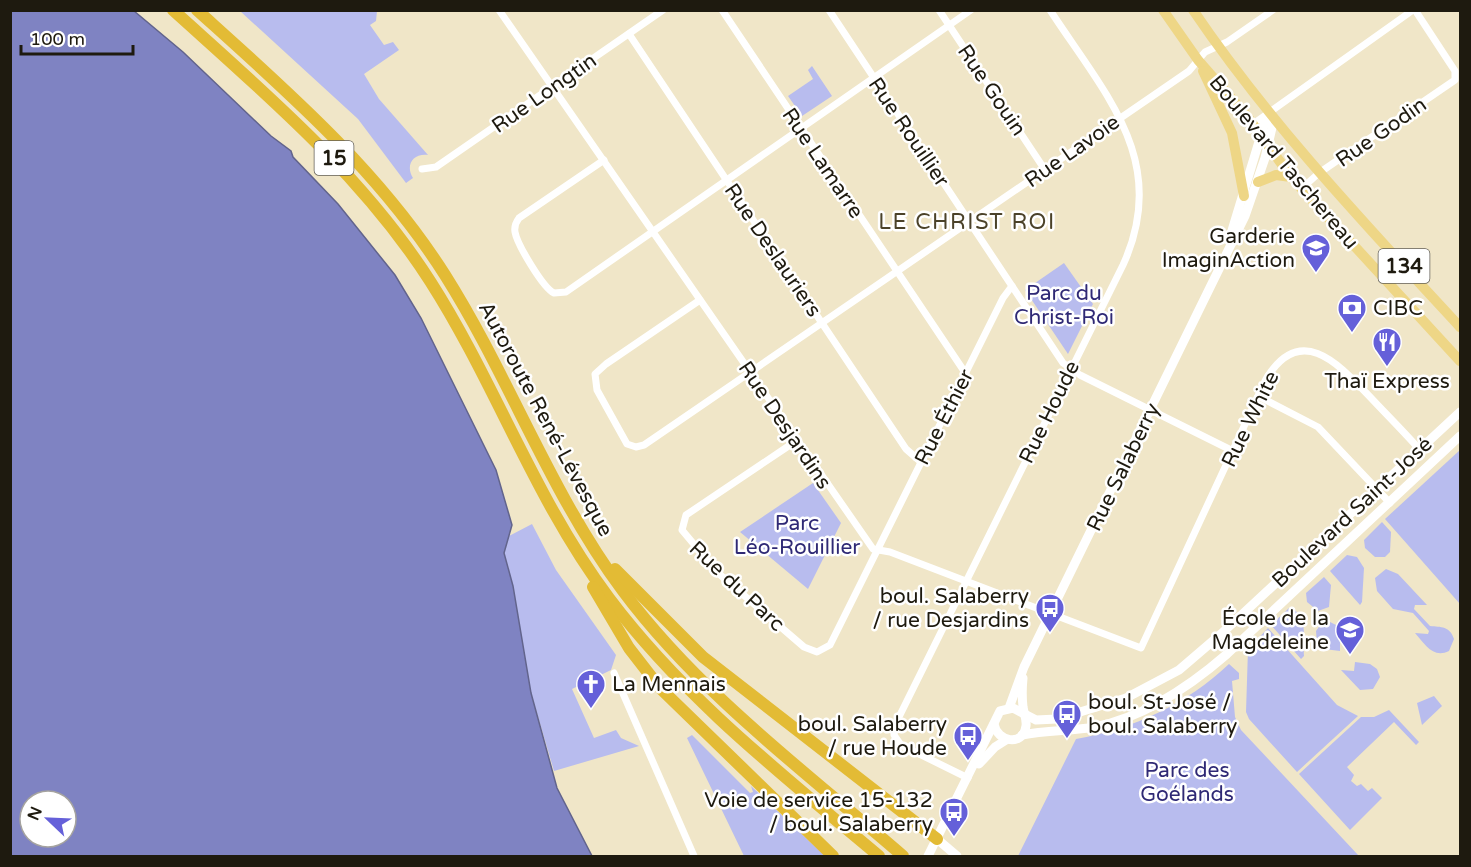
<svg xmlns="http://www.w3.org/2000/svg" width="1471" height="867" viewBox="0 0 1471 867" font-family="'Varela Round',sans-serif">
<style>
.green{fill:#b8bcee}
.water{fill:#7f83c2;stroke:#62648c;stroke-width:1.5;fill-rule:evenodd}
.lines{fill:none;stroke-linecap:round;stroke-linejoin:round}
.street{stroke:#fff;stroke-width:7}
.secondary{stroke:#fff;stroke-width:9}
.primary{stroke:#eed686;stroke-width:10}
.highway{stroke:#e3bb35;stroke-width:12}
.labels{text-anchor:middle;stroke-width:5;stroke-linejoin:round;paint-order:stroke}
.shield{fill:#fff;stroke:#625f57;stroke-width:1.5}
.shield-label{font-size:20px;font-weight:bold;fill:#1e1a0f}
.street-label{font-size:21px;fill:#1e1a0f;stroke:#fff}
.poi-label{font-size:21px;fill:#1e1a0f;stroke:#fff;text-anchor:end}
.park-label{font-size:21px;fill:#2f2975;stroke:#fff}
.neighbourhood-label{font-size:22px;letter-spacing:1.5px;fill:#4b4229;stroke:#fff}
</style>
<rect width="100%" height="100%" fill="#f0e6c8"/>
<g class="green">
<path d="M240,11H377L376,21L370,25L384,45L393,42L399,50L364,74L379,99L428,155C413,153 405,165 413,178L406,183L358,119Z"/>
<path d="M812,66L832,96L802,116L788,96L813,79L808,70Z"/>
<path d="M1064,263L1093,304L1068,354L1025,290Z"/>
<path d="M1460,450V604L1385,519Z"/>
<path d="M813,483L841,523L808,589L740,532Z"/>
<path d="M1382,522L1391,532L1390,552L1385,557H1375L1365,548L1364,540Z"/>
<path d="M532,524L556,570L616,655L611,670L572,689L594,738L616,730L621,738L639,746L554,771L531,693L513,586L504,553L509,536Z"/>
<path d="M1347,555L1357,557L1364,568L1362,602L1360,605L1330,571Z"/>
<path d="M1386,569L1398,574L1427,605H1415L1414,609L1430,626C1441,627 1450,626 1454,639L1449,651C1433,659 1425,644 1415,633L1428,634L1429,631L1413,613L1393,609L1377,591L1375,578Z"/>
<path d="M1324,577L1331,585L1329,607L1318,611L1307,602L1306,593Z"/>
<path d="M1289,608C1309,613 1303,640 1304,656L1301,659L1271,625Z"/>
<path d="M1330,622L1338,626L1353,643L1340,642V651L1324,649L1317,644L1316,631L1321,624Z"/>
<path d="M1268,628L1337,705L1358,716L1297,772L1249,719L1246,712L1248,649Z"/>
<path d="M1355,662L1370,664L1377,669L1380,677L1373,689L1360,690L1341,670L1354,671Z"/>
<path d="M1229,664L1239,673V679L1232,681L1235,717L1241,730L1359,856H1018L1076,739C1133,729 1187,704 1229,664Z"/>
<path d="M1434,696L1442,706L1422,725L1417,703Z"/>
<path d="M1389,710L1419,742L1416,745L1394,722L1347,767L1354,775L1351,781L1357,786L1361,784L1368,791L1372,788L1382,798L1350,830L1299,774L1361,717H1374Z"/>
<path d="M692,735L750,793L753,792L751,786L825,856H744L687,738Z"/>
</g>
<path class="water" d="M10,11H134L183,52L271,136L291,151L293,157L338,204L395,275L421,318L496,470L512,525L504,553L513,586L531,693L557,788L592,856H11ZM30,801H66V837H30Z"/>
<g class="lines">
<g class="street">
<path d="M499,10L873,549L890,552L1141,648L1266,379C1302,320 1341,367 1372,399C1388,416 1404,432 1420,450"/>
<path d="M722,10L966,374"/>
<path d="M829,10L1063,363L1080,375L1233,451"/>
<path d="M939,10L1045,170"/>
<path d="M629,34L906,449L921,462"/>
<path d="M1253,124L1413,10"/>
<path d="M604,160L519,218C516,222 514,226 515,232C517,244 543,288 554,293L566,292L971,10"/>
<path d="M422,169L436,167L663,10"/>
<path d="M1301,189L1319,173L1455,80V71L1415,10"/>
<path d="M700,300L606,364L595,374L597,390L627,444L636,447L644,445L1189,71L1205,52L1227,42L1273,10"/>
<path d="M1258,396L1318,427L1390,503"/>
<path d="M796,441L686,515L682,530L718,573L804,647L817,652L830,645L1003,298L1012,286"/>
<path d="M614,673L694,856"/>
<path d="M968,778L901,745L894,735V727L1123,265C1171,161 1104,93 1050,10"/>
</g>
<g class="secondary">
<path d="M1230,237L1268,112"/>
<path d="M1009,708L1024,667L1245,216L1265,158L1274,119"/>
<path d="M994,724C997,742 1023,747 1026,726C1027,720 1024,714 1023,707C1022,698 1022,688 1023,678"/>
<path d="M1022,735C1046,730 1071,731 1095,727C1145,717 1189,687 1227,654L1460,436"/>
<path d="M979,764L995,747L1006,740"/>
<path d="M937,839L957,856"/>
<path d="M928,856L1000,711L1013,708L1036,720L1057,719L1126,698L1179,670L1221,634L1460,412"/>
</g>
<g class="primary">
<path d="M1163,10L1198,60L1247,116L1291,177L1460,361"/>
<path d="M1193,10C1271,125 1366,225 1460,327"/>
<path d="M1203,71L1232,133L1244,196"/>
<path d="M1258,182L1276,175L1291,177"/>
</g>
<g class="highway">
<path d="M173,10C267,95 362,175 430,281C496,384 535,500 609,598C684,698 784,776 879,856"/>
<path d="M197,10C288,92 379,171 445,275C510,378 550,493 623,591C699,693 807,773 903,856"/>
<path d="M615,569L703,657L937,839"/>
<path d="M593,587L629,648L660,688L833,856"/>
</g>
</g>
<defs>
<g id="school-pin" transform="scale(1.5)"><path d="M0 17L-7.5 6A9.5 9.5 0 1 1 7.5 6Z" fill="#6560d9" stroke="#fff"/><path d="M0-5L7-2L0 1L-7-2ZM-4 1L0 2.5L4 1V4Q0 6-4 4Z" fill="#fff"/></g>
<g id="bank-pin" transform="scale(1.5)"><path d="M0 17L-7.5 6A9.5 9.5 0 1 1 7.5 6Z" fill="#6560d9" stroke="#fff"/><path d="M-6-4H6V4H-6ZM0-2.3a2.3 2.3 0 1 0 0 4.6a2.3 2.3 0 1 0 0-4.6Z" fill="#fff"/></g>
<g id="restaurant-pin" transform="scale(1.5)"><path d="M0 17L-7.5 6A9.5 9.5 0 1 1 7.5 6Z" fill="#6560d9" stroke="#fff"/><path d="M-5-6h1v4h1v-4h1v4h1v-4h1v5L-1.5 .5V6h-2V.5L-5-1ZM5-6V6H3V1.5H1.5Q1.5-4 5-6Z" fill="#fff"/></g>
<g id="bus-pin" transform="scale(1.5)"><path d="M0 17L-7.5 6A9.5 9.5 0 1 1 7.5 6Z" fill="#6560d9" stroke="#fff"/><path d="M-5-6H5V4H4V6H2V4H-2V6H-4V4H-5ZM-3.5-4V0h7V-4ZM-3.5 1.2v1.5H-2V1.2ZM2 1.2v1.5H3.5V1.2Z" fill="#fff"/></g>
<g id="church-pin" transform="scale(1.5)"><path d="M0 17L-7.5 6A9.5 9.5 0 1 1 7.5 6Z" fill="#6560d9" stroke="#fff"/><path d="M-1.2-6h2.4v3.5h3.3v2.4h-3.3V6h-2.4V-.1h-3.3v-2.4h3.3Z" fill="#fff"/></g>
</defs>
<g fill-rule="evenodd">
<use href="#school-pin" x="1316" y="248"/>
<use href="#bank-pin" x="1352" y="308"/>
<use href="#restaurant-pin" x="1387" y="342"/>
<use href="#bus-pin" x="1050" y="608"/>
<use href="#school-pin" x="1350" y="630"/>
<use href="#church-pin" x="591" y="684"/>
<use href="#bus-pin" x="1067" y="714"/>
<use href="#bus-pin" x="968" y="736"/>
<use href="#bus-pin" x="954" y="812"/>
</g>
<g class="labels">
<g class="shield">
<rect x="314.5" y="141" width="39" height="34" rx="4.5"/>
<rect x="1378.5" y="249" width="51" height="34" rx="4.5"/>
</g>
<g class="shield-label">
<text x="334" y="165">15</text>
<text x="1404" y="273">134</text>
</g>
<g class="street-label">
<text transform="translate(992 90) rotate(56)" y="7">Rue Gouin</text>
<text transform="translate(544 93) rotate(-35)" y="7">Rue Longtin</text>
<text transform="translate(909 132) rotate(56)" y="7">Rue Rouillier</text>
<text transform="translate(1381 132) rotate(-35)" y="7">Rue Godin</text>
<text transform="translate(1072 151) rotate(-35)" y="7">Rue Lavoie</text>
<text transform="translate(1284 162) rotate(50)" y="7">Boulevard Taschereau</text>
<text transform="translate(823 163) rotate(56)" y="7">Rue Lamarre</text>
<text transform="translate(773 250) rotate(56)" y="7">Rue Deslauriers</text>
<text transform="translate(1049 412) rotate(-64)" y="7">Rue Houde</text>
<text transform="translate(944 417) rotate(-63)" y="7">Rue Éthier</text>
<text transform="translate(546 419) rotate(62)" y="7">Autoroute René-Lévesque</text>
<text transform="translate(1250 419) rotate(-64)" y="7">Rue White</text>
<text transform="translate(785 425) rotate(56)" y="7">Rue Desjardins</text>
<text transform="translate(1123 467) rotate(-64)" y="7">Rue Salaberry</text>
<text transform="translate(1352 512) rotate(-43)" y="7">Boulevard Saint-José</text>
<text transform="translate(737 586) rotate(43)" y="7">Rue du Parc</text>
</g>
<g class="poi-label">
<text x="1295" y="243">Garderie<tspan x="1295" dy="24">ImaginAction</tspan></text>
<text x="1373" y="315" text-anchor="start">CIBC</text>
<text x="1387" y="388" text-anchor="middle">Thaï Express</text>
<text x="1029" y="603">boul. Salaberry<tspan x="1029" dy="24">/ rue Desjardins</tspan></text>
<text x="1329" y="625">École de la<tspan x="1329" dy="24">Magdeleine</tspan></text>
<text x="612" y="691" text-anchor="start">La Mennais</text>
<text x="1088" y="709" text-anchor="start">boul. St-José /<tspan x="1088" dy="24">boul. Salaberry</tspan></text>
<text x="947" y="731">boul. Salaberry<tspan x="947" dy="24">/ rue Houde</tspan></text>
<text x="933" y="807">Voie de service 15-132<tspan x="933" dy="24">/ boul. Salaberry</tspan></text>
</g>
<g class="park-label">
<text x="1064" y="300">Parc du<tspan x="1064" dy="24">Christ-Roi</tspan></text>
<text x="797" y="530">Parc<tspan x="797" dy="24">Léo-Rouillier</tspan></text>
<text x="1187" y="777">Parc des<tspan x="1187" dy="24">Goélands</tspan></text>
</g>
<g class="neighbourhood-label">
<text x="967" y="229">LE CHRIST ROI</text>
</g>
</g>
<rect width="1471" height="867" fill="none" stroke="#1e1a0f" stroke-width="24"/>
<g transform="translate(48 819) rotate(293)"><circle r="28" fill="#ffffff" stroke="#a5a39f" stroke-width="1.5"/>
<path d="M0-4.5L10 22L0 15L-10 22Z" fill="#6560d9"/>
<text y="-9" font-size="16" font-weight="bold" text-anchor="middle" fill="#1e1a0f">N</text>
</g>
<path d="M21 45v9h112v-9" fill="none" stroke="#1e1a0f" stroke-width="3"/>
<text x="30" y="45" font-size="18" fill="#1e1a0f" stroke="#ffffff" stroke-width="4.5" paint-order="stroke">100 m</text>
</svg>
